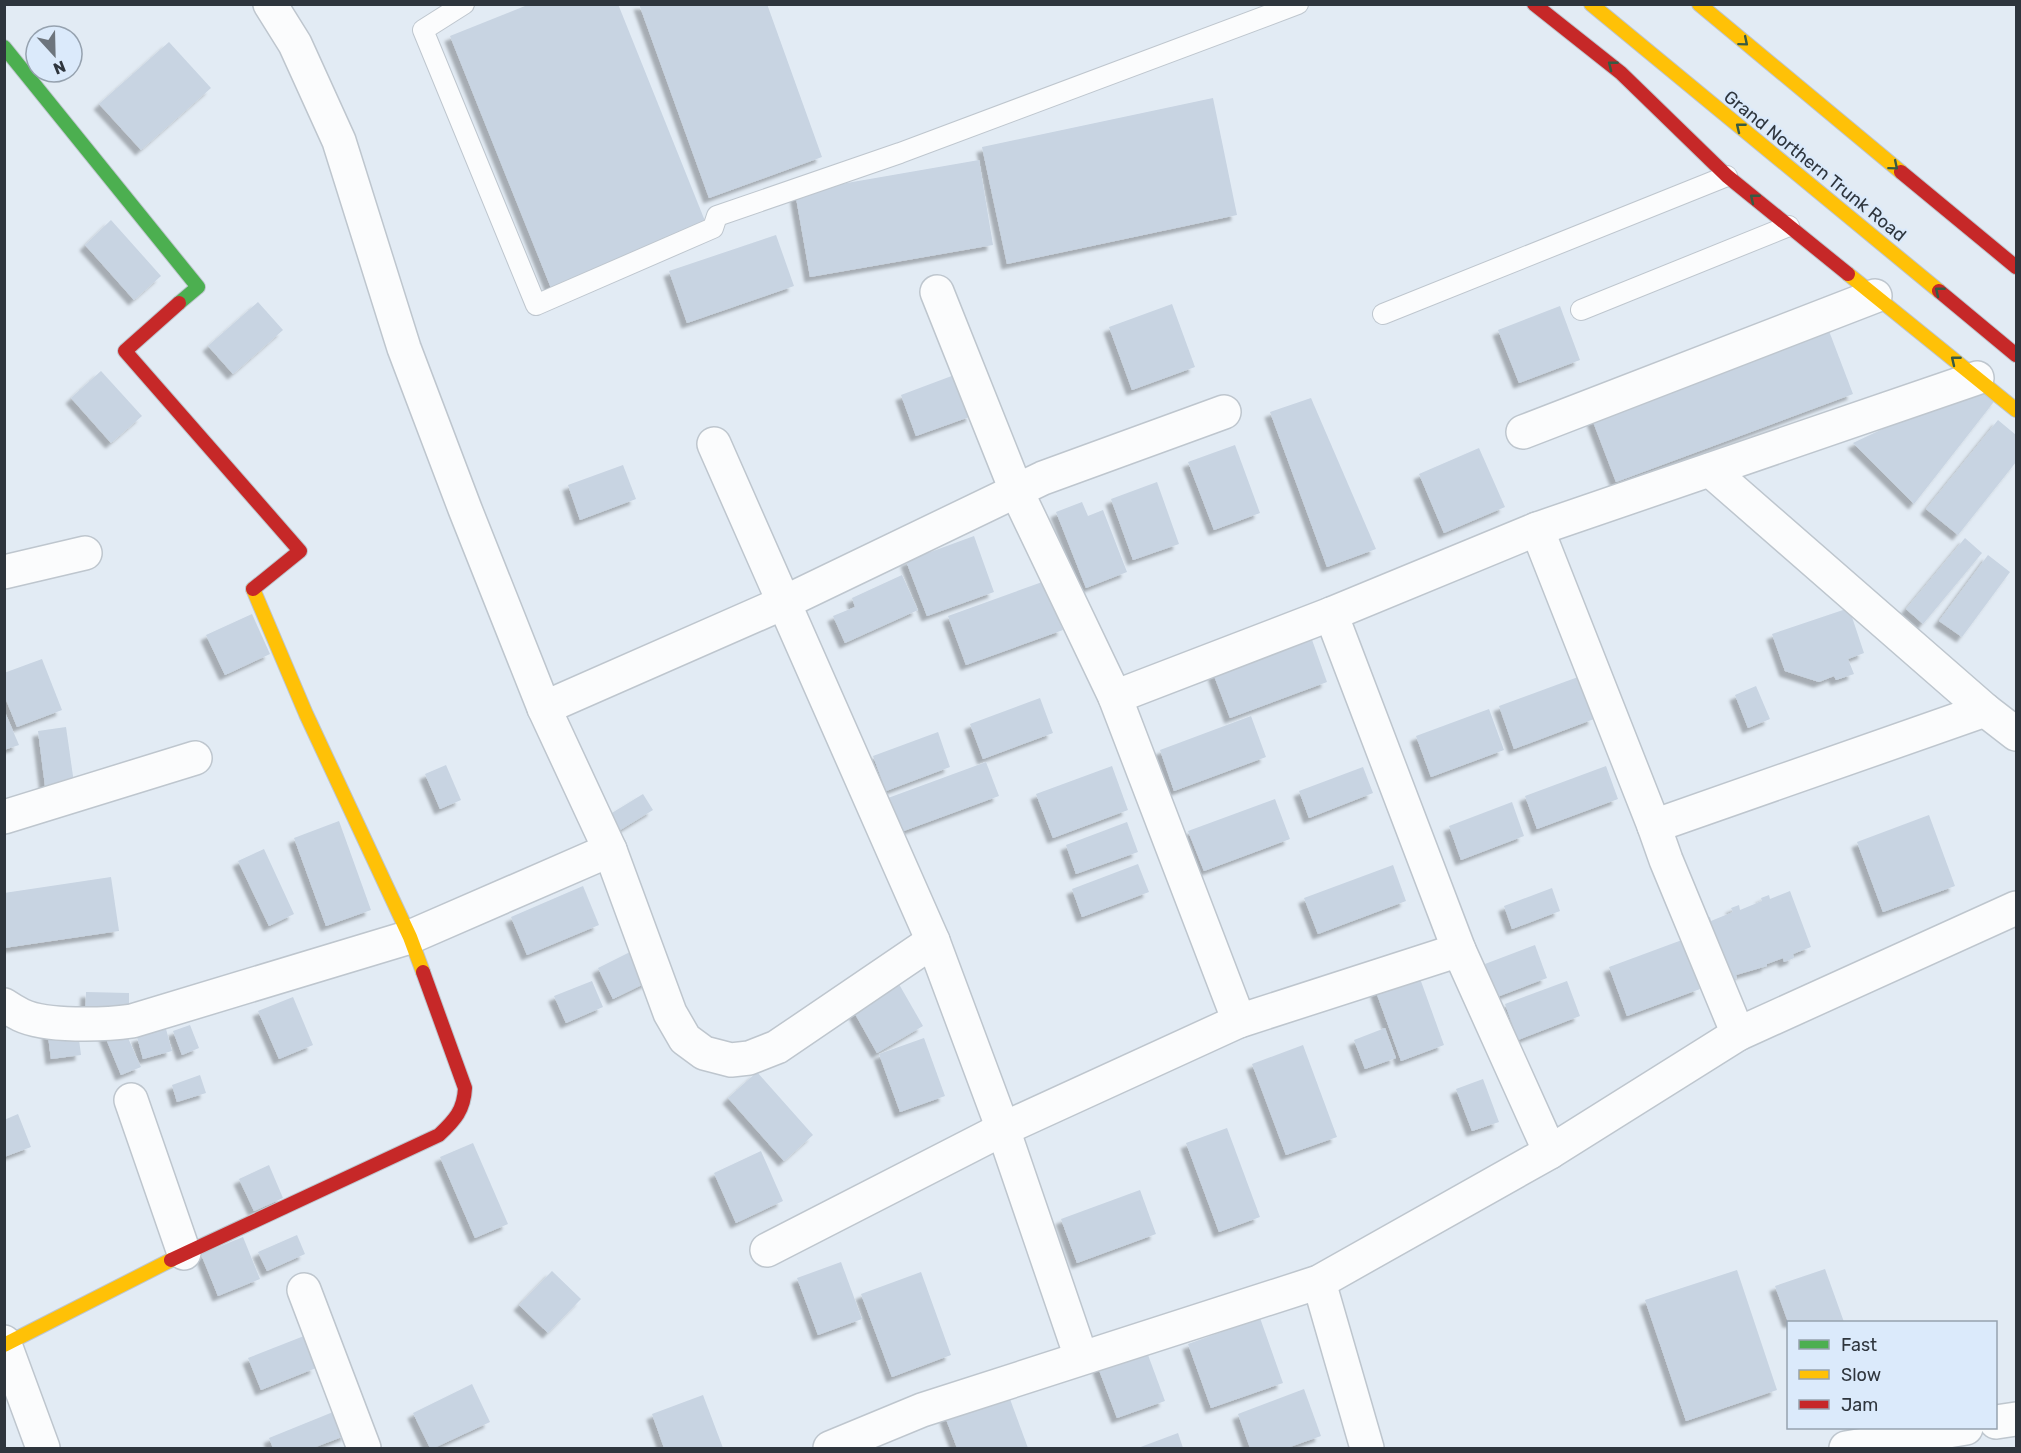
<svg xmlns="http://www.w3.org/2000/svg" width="2021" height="1453" viewBox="0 0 2021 1453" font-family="Rubik,sans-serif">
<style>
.building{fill:#c8d4e2;filter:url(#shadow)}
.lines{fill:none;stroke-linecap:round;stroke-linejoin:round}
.lane-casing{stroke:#bec6ce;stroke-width:22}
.street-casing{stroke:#bec6ce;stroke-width:36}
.fast-casing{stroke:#bec6ce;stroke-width:16}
.slow-casing{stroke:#bec6ce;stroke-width:16}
.jam-casing{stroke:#bec6ce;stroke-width:16}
.lane{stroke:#fbfcfd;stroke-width:20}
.street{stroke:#fbfcfd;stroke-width:33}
.fast{stroke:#4caf50;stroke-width:14}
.slow{stroke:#ffc107;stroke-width:14}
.jam{stroke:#c62828;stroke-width:14}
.oneway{stroke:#375a43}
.labels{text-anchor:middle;stroke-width:4.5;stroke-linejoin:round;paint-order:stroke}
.street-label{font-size:18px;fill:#2e353d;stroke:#dbeafb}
</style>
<defs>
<filter id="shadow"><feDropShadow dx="-5.5" dy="5.5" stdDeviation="1.5" flood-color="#0004"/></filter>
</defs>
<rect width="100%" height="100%" fill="#e2ebf4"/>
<g class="building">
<path d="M530,4H618L707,226L551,288L450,36Z"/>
<path d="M639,4H767L822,157L709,198Z"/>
<path d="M169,42L211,88L141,150L99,104Z"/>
<path d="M1213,98L1237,215L1007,264L982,147Z"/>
<path d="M979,160L993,245L810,277L795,192Z"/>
<path d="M111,220L161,276L134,300L85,245Z"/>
<path d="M776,235L794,286L687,323L669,271Z"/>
<path d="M258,302L283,330L233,374L208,346Z"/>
<path d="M1172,304L1195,367L1132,390L1109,327Z"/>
<path d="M1560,306L1580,360L1519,383L1498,330Z"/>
<path d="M1829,331L1853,394L1616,482L1592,419Z"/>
<path d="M101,371L142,416L111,443L71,398Z"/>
<path d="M957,374L972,416L916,436L901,395Z"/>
<path d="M1971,387L1996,399L1914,504L1853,443Z"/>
<path d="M1311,398L1376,549L1327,567L1270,412Z"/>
<path d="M1998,420L2016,435V462L1958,535L1926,509Z"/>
<path d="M1235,445L1260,513L1214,530L1188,462Z"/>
<path d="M1479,448L1505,507L1444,533L1419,474Z"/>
<path d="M623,465L636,499L580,520L568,485Z"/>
<path d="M1157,482L1179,544L1133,560L1111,499Z"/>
<path d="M1082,502L1088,516L1103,510L1127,572L1086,588L1056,512Z"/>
<path d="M974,536L994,592L927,616L906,561Z"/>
<path d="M1965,538L1982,553L1923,624L1906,609Z"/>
<path d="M1988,555L2010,572L1962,637L1939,621Z"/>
<path d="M902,575L918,610L845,643L833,616L855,607L852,598Z"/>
<path d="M1045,581L1063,630L966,665L948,616Z"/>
<path d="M1849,608L1864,653L1848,659L1854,674L1836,680L1834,676L1819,682L1785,671L1772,634Z"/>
<path d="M252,614L270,654L225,675L206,635Z"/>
<path d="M1311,637L1327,682L1230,718L1213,673Z"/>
<path d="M42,659L62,710L17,727L4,695V673Z"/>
<path d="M1578,677L1594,719L1514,749L1499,706Z"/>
<path d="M1756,686L1770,719L1748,728L1735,695Z"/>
<path d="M1040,698L1053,733L983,759L970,724Z"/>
<path d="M1489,709L1504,750L1431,777L1416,736Z"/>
<path d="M4,710L19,745L4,750Z"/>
<path d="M1251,716L1266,757L1174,791L1160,750Z"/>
<path d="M66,727L74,783L45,786L38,731Z"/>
<path d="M938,732L950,767L886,791L873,756Z"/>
<path d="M986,762L999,796L901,832L888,798Z"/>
<path d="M446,765L461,800L440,809L425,774Z"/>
<path d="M1112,766L1128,810L1053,838L1036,794Z"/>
<path d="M1606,766L1618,799L1537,829L1525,796Z"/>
<path d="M1363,767L1373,793L1309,818L1299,791Z"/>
<path d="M643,794L653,810L617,832L607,816Z"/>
<path d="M1275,799L1290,839L1204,871L1188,831Z"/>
<path d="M1512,802L1524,836L1461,860L1449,826Z"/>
<path d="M1929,815L1955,886L1883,912L1857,842Z"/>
<path d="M339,821L371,910L326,926L294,838Z"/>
<path d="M1127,822L1138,852L1076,874L1066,845Z"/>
<path d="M264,849L294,914L269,926L238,861Z"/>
<path d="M1138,864L1149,892L1082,917L1072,889Z"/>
<path d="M1393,865L1406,901L1318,934L1304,898Z"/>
<path d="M111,877L119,931L4,948V893Z"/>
<path d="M583,886L599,925L527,955L511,917Z"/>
<path d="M1552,888L1560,911L1512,929L1504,906Z"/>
<path d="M1790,891L1811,947L1793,954L1794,958L1784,962L1783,958L1767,964V966L1736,975L1737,978L1721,984L1702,920L1710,917L1711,921L1733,912L1731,908L1739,905L1740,910L1762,901L1761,898L1769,895L1770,899Z"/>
<path d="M1682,940L1700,989L1627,1016L1609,967Z"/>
<path d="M1535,945L1547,978L1497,997L1485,964Z"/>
<path d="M636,949L652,980L613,999L598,968Z"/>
<path d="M1418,973L1444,1045L1401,1061L1375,989Z"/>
<path d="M896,979L923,1026L877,1053L850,1005Z"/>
<path d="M592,981L603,1007L566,1023L554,996Z"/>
<path d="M1567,981L1580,1016L1518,1040L1505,1004Z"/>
<path d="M86,992L129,993V1020H85Z"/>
<path d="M293,997L313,1045L279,1059L258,1011Z"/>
<path d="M77,1024L81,1055L51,1059L47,1028Z"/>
<path d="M190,1025L199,1048L182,1055L173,1031Z"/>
<path d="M1385,1028L1396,1058L1365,1069L1354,1040Z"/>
<path d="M102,1029H124L141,1067L121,1075Z"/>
<path d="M166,1029L172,1051L143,1059L137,1037Z"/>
<path d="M924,1038L945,1096L900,1112L879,1054Z"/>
<path d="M1303,1045L1337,1137L1286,1155L1252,1064Z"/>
<path d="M757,1072L813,1135L784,1161L728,1098Z"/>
<path d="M200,1075L206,1093L177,1102L172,1085Z"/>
<path d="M1483,1079L1499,1122L1472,1131L1456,1089Z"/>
<path d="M18,1114L31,1147L4,1157V1120Z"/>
<path d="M1227,1128L1260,1217L1219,1232L1186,1143Z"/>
<path d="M473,1143L508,1224L475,1238L440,1157Z"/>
<path d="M761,1151L783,1201L736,1223L714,1173Z"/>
<path d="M269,1165L283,1198L254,1211L239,1179Z"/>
<path d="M1140,1190L1156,1234L1077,1263L1061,1219Z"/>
<path d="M297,1235L305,1254L267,1271L258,1252Z"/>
<path d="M243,1237L260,1279L218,1296L201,1254Z"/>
<path d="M841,1262L862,1319L818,1335L797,1278Z"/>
<path d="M1825,1269L1844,1322H1788L1775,1286Z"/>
<path d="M1737,1270L1777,1390L1686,1421L1645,1300Z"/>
<path d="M552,1271L581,1299L548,1333L519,1305Z"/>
<path d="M921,1272L951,1355L892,1377L861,1294Z"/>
<path d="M1260,1318L1283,1383L1211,1408L1188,1344Z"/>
<path d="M304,1336L316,1368L261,1390L248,1358Z"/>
<path d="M1144,1344L1165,1401L1117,1418L1096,1362Z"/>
<path d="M472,1384L490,1422L434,1448H430L413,1413Z"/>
<path d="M1304,1389L1321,1436L1287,1448H1250L1238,1414Z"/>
<path d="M1007,1391L1028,1448H957L944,1414Z"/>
<path d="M703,1395L723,1448H664L652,1414Z"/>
<path d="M338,1410L347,1435L313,1448H273L269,1438Z"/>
<path d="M1178,1433L1183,1448H1138Z"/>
</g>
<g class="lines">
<g class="lane-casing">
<g id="lane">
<path d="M464,4L423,30L536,305L713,228L717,216L900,153L1298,4"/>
<path d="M1581,310L1789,226"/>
<path d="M1383,314L1727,176"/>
</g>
</g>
<g class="street-casing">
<g id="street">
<path d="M270,4L295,44L339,141L404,348L465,509L544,708L610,850L670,1013L685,1039L704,1053L731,1060L749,1058L777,1047L933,941"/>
<path d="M937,292L1016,490L1115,697L1239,1021"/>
<path d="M1523,432L1875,296"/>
<path d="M714,444L933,941L1003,1129L1081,1357"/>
<path d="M1710,470L1985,710L2016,734"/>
<path d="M1537,529L1654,826L1666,860L1738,1034"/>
<path d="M4,572L85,553"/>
<path d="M1331,614L1459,950L1550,1152"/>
<path d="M1115,697L1331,614L1537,529L1977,378"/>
<path d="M544,708L783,603L1043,478L1224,412"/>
<path d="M4,817L195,758"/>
<path d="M1654,826L1985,710"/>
<path d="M4,1005C10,1009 15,1012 21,1015C46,1027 104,1025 132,1021L410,937L610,850"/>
<path d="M131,1100L184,1253"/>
<path d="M767,1250L1003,1129L1239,1021L1459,950"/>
<path d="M1319,1282L1367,1448"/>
<path d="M304,1290L364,1448"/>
<path d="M4,1342L43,1448"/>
<path d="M1996,1422L2016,1419"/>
<path d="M830,1448L922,1410L1319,1282L1550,1152L1738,1034L2016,908"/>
<path d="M1846,1448L1966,1428"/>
</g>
</g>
<g class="fast-casing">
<path id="fast" d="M4,47L198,287L179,303"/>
</g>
<g class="slow-casing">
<g id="slow">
<path d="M1591,4L1939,291"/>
<path d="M1699,4L1901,172"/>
<path d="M1848,274L2016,410"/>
<path d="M253,589L306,714L410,937L423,972"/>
<path d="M4,1345L171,1260"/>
</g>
</g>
<g class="jam-casing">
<g id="jam">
<path d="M1534,4L1621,73L1727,176L1848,274"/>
<path d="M1901,172L2016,267"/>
<path d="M1939,291L2016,355"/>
<path d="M179,303L125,351L300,551L253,589"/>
<path d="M171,1260L439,1135C455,1120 464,1110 465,1088L423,972"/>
</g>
</g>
<use href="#lane" class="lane"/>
<use href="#street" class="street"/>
<use href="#fast" class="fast"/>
<use href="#slow" class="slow"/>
<use href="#jam" class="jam"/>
</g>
<defs><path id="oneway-chevron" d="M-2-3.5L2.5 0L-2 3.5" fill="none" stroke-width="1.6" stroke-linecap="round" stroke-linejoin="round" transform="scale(1.5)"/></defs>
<g class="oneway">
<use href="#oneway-chevron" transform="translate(1744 42) rotate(40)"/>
<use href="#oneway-chevron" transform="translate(1612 65) rotate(-142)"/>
<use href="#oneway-chevron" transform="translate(1740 127) rotate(-141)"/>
<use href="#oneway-chevron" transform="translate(1894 166) rotate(40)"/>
<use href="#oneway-chevron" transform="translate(1754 198) rotate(-141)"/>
<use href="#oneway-chevron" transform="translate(1939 291) rotate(-141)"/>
<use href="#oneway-chevron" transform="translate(1955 360) rotate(-141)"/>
</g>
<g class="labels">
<g class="street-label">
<text transform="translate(1815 166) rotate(39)" y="6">Grand Northern Trunk Road</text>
</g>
</g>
<rect width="2021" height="1453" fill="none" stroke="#2e353d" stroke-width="12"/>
<rect x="1787" y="1321" width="210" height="108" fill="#dbeafb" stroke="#96a2af" stroke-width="1.5"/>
<rect x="1799" y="1340" width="30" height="9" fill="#4caf50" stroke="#96a2af" stroke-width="1.5"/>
<text x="1841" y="1351" font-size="18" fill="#2e353d">Fast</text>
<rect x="1799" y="1370" width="30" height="9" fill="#ffc107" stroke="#96a2af" stroke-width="1.5"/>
<text x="1841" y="1381" font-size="18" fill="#2e353d">Slow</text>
<rect x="1799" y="1400" width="30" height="9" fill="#c62828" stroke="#96a2af" stroke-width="1.5"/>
<text x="1841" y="1411" font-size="18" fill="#2e353d">Jam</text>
<g transform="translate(54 54) rotate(158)"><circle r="28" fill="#dbeafb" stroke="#96a2af" stroke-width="1.5"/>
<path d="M0-4.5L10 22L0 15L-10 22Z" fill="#6d757d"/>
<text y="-9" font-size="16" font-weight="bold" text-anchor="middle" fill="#2e353d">N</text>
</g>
</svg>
